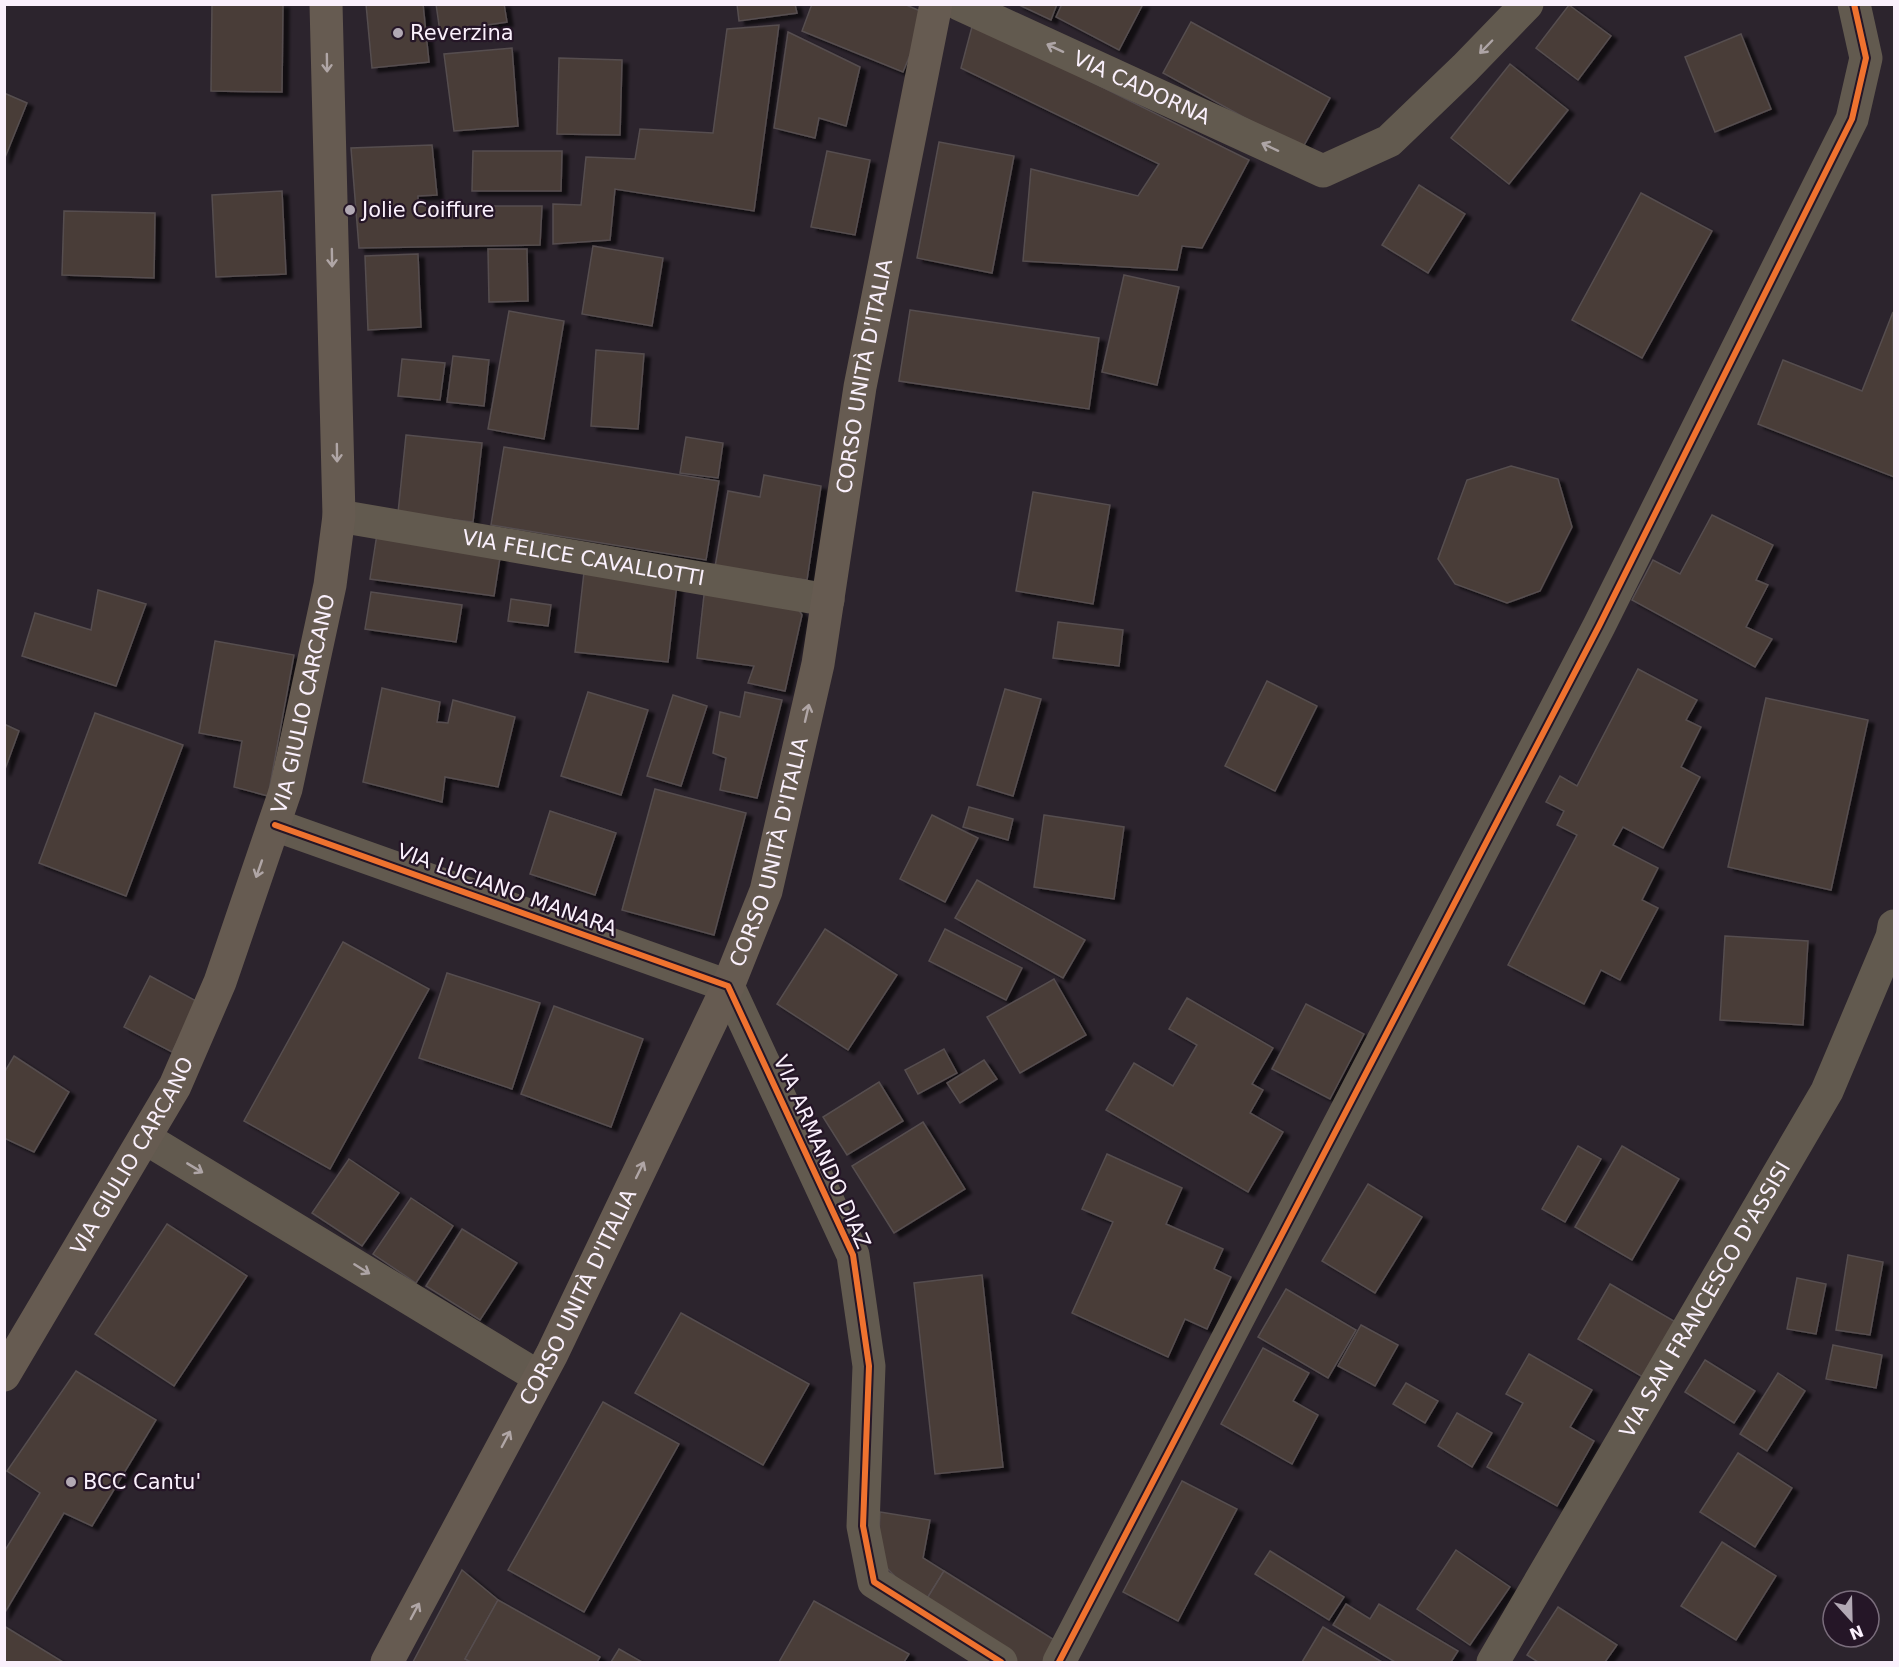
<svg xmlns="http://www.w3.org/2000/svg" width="1899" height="1667" viewBox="0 0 1899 1667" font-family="'DejaVu Sans',sans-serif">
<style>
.building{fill:#483c38;stroke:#564e4f;stroke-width:1.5;filter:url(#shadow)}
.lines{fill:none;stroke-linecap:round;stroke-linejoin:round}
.minor{stroke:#625a4f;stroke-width:33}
.secondary{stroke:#665b51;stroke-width:33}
.cycleway-casing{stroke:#251627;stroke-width:10}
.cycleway{stroke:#ef722f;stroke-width:6}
.oneway{stroke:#aea5a6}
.oneway2{stroke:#b0a6a6}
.poi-dot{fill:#b2a9b4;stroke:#251627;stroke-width:2}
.labels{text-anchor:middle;stroke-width:4.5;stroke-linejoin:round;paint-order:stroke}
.poi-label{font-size:21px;fill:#faf0fc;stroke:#251627;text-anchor:start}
.street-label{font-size:21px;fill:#faf0fc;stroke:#251627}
</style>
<defs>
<filter id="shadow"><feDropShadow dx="6" dy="4" stdDeviation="1.5" flood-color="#0009"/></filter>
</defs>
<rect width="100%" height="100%" fill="#2c242d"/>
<g class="building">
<path d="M212,4H283L282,92L211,91Z"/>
<path d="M366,4H423L429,62L372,68Z"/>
<path d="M436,4H504L507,22L440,32Z"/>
<path d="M737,4H795L797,13L739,21Z"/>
<path d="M812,4H904L927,14L903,72L802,31Z"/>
<path d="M1017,4H1057L1051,20Z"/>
<path d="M1062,4H1143L1119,50L1056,17Z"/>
<path d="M1569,5L1611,36L1578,80L1536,48Z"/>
<path d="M1191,22L1330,98L1302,149L1163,73Z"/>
<path d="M973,23L1249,160L1202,248L1182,246L1177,270L1023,261L1031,169L1138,196L1159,164L961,68Z"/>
<path d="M779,25L754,211L615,189L610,240L553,244V204L581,205L586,157L635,159L640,129L713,133L727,29Z"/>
<path d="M788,32L860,67L846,126L819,118L815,138L774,128Z"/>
<path d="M1741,34L1771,109L1715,132L1685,57Z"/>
<path d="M512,48L518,126L454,131L444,54Z"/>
<path d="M559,58L622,60L620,135L557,134Z"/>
<path d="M1510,64L1568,110L1509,184L1451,138Z"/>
<path d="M4,93L27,103L4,160Z"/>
<path d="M939,142L1014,156L992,273L917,258Z"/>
<path d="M432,145L437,195L418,196V206H542L540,245L359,248L351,148Z"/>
<path d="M473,151H562L561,191H472Z"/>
<path d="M827,151L870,160L855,235L811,227Z"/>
<path d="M1419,185L1465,214L1428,273L1382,245Z"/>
<path d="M282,191L286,274L216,277L212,195Z"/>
<path d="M1641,193L1712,231L1642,358L1572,320Z"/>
<path d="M64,211L155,213L154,278L62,275Z"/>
<path d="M593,246L663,258L652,326L582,314Z"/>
<path d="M488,249H527L528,301L489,302Z"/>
<path d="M418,254L421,327L368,330L365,256Z"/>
<path d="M1124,275L1179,287L1157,385L1102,372Z"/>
<path d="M910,310L1099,338L1089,409L899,381Z"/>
<path d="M509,311L564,321L544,439L488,429Z"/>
<path d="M1893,312L1894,477L1758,424L1783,360L1862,391Z"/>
<path d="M596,350L644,354L638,429L591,426Z"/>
<path d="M453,356L489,360L484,406L447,402Z"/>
<path d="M402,359L445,363L440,400L398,396Z"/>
<path d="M406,435L482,443L473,522L398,513Z"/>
<path d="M686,437L723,443L718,478L680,473Z"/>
<path d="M504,447L719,481L706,560L491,525Z"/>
<path d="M1511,466L1558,479L1572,527L1540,591L1507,603L1455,584L1438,559L1467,480Z"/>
<path d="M764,475L821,486L807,580L715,567L728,491L760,497Z"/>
<path d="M1033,492L1110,505L1093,604L1016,591Z"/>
<path d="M1712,515L1773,545L1756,580L1768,585L1746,627L1772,639L1755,667L1632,600L1653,560L1680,574Z"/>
<path d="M377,534L501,551L494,596L370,579Z"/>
<path d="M584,572L677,584L668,662L575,652Z"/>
<path d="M705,586L789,594L802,615L785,691L748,683L754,666L697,658Z"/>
<path d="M98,590L146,604L116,686L22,656L35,613L91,630Z"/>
<path d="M371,592L462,605L456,642L365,629Z"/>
<path d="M511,599L551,605L548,626L508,621Z"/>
<path d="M1058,622L1123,630L1119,666L1053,658Z"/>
<path d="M215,641L294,655L268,796L234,787L242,741L199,733Z"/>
<path d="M1638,669L1697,700L1686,720L1701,727L1681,767L1700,777L1663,848L1623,827L1613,845L1658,868L1642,900L1658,908L1620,980L1601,970L1584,1004L1508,965L1577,835L1557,825L1564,811L1546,802L1560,776L1577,786Z"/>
<path d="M1267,681L1317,706L1275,791L1225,766Z"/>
<path d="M382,688L440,702L437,722L448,723L453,700L515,717L498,787L445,777L442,802L363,782Z"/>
<path d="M1005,689L1041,699L1013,796L977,785Z"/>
<path d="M588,692L648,710L621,795L561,776Z"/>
<path d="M745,692L782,700L757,798L720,790L726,758L713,753L720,712L740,717Z"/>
<path d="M673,695L707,706L681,786L647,776Z"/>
<path d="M1766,698L1868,720L1831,890L1728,867Z"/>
<path d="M95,713L183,745L126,896L39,863Z"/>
<path d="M4,724L19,731L4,772Z"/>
<path d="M655,789L746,813L714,935L622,910Z"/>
<path d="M969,807L1013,819L1008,840L963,827Z"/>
<path d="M550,811L616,833L595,895L530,874Z"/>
<path d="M932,815L978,838L945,902L900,879Z"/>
<path d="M1044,815L1124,827L1114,899L1034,887Z"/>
<path d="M977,880L1085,940L1063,978L955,918Z"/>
<path d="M825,929L897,975L848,1050L777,1004Z"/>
<path d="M945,929L1022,968L1006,1000L929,961Z"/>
<path d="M1725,936L1808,941L1803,1025L1720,1020Z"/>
<path d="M343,942L429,989L330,1169L244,1121Z"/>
<path d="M447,973L540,1003L512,1089L419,1058Z"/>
<path d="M150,976L198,1002L172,1052L124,1027Z"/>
<path d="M1054,979L1086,1035L1020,1073L987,1017Z"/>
<path d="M1187,998L1273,1048L1252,1084L1263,1090L1250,1113L1283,1132L1248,1192L1106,1110L1134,1063L1173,1086L1197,1045L1169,1029Z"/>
<path d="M1306,1004L1364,1034L1330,1099L1272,1069Z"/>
<path d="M554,1006L643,1039L611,1127L521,1094Z"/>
<path d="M944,1049L957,1073L918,1094L905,1070Z"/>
<path d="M14,1056L69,1092L34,1152L4,1138V1073Z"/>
<path d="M984,1060L997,1079L960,1103L947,1083Z"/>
<path d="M879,1082L903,1121L847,1155L823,1117Z"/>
<path d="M923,1122L965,1189L894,1233L852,1166Z"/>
<path d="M1578,1146L1601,1159L1565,1222L1542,1209Z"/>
<path d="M1622,1146L1679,1179L1632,1260L1575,1227Z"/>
<path d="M1107,1154L1182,1188L1166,1224L1223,1249L1214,1269L1231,1277L1207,1329L1185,1319L1168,1357L1072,1313L1113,1222L1082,1209Z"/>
<path d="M349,1159L399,1193L362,1246L312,1213Z"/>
<path d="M1368,1184L1422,1217L1375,1293L1322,1261Z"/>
<path d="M411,1198L453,1226L416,1283L373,1254Z"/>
<path d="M167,1224L247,1276L174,1386L95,1334Z"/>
<path d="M462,1229L517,1263L480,1320L426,1286Z"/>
<path d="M1848,1255L1883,1262L1870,1335L1836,1330Z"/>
<path d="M982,1275L1003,1467L935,1474L914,1283Z"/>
<path d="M1797,1278L1826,1284L1816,1334L1787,1329Z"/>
<path d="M1610,1284L1679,1324L1646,1379L1578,1339Z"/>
<path d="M1286,1289L1356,1330L1328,1378L1258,1337Z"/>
<path d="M681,1313L809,1384L763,1465L635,1393Z"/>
<path d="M1361,1325L1398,1345L1375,1386L1338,1366Z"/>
<path d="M1833,1345L1882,1355L1876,1388L1826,1379Z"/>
<path d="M1263,1348L1309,1373L1293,1401L1318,1415L1292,1464L1221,1424Z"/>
<path d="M1529,1354L1592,1390L1570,1427L1594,1441L1557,1506L1487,1467L1523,1403L1506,1394Z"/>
<path d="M1705,1360L1755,1391L1734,1423L1685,1392Z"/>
<path d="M76,1371L156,1420L92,1526L64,1513L4,1614V1552L40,1493L7,1471Z"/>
<path d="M1778,1373L1805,1391L1767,1451L1740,1434Z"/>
<path d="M1406,1383L1438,1401L1425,1423L1393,1404Z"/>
<path d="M603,1402L679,1444L584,1612L508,1570Z"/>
<path d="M1457,1413L1492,1433L1472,1467L1438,1446Z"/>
<path d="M1738,1453L1792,1488L1755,1547L1700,1512Z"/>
<path d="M1182,1481L1237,1509L1178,1621L1123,1592Z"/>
<path d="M880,1512L930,1520L923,1558L944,1571L923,1605L878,1559Z"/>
<path d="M1722,1542L1776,1576L1736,1640L1681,1606Z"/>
<path d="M1456,1550L1510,1587L1470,1645L1417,1609Z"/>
<path d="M1270,1551L1344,1597L1329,1620L1255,1574Z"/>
<path d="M462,1570L498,1600L465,1659L471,1662H413Z"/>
<path d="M944,1571L1056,1641L1043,1662H1016L923,1605Z"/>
<path d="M498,1600L600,1657L597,1662H471L465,1659Z"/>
<path d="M814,1601L909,1654L904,1662H779Z"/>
<path d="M1346,1604L1370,1619L1379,1604L1458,1651L1451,1662H1395L1333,1625Z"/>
<path d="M1558,1607L1617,1645L1605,1662H1538L1527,1655Z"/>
<path d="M4,1626L63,1662H4Z"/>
<path d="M1323,1627L1382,1662H1302Z"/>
<path d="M619,1649L642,1662H611Z"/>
</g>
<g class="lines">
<g class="minor">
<path id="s1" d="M959,4L1323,171L1389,141L1465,68L1527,4"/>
<path id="s2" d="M339,516L828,600"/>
<path d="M275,825L728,986L853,1255L869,1366L863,1526L874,1582L1001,1662"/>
<path d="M145,1138L539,1377"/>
<path d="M1059,1662L1599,626L1852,119L1866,58L1854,4"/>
<path id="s3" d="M1493,1662L1827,1091L1892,937L1894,926"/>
</g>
<g class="secondary">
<path id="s4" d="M4,1375L175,1086L220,982L286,789L330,585L339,516L326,4"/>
<path id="s5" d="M387,1662L552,1354L728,986L766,891L818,664L860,387L936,4"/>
</g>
<g class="cycleway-casing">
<g id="cycleway">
<path d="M275,825L728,986L853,1255L869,1366L863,1526L874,1582L1001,1662"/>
<path d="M1059,1662L1599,626L1852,119L1866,58L1854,4"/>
</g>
</g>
<use href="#cycleway" class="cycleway"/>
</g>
<defs><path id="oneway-shaft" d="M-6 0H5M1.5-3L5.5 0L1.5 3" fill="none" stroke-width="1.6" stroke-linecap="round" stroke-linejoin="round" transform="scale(1.5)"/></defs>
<g class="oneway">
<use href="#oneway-shaft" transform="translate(1486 47) rotate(134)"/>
<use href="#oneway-shaft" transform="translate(1055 48) rotate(-155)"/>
<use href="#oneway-shaft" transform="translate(1270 147) rotate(-155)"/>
<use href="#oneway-shaft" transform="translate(195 1168) rotate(31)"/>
<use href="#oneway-shaft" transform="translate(362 1269) rotate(32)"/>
</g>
<g class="oneway2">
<use href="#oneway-shaft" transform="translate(327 63) rotate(89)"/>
<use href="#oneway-shaft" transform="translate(332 258) rotate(89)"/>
<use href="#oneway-shaft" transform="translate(337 453) rotate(89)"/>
<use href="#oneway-shaft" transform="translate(807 713) rotate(-77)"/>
<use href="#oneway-shaft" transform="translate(259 869) rotate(109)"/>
<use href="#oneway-shaft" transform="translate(640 1170) rotate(-64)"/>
<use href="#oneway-shaft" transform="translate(506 1439) rotate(-62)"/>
<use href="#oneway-shaft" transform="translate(415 1611) rotate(-62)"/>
</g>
<g class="poi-dot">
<circle cx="398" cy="33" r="6"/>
<circle cx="350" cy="210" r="6"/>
<circle cx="71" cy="1482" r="6"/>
</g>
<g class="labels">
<g class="poi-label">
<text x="410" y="40">Reverzina</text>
<text x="362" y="217">Jolie Coiffure</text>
<text x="83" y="1489">BCC Cantu'</text>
</g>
<g class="street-label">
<text dy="7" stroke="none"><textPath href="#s1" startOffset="201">VIA CADORNA</textPath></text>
<text dy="7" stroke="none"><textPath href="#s5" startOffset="1384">CORSO UNITÀ D'ITALIA</textPath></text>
<text dy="7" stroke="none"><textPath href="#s2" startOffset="248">VIA FELICE CAVALLOTTI</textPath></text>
<text dy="7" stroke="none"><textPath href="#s4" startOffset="740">VIA GIULIO CARCANO</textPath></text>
<text dy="7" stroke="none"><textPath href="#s5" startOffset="898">CORSO UNITÀ D'ITALIA</textPath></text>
<text transform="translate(507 890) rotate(20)" y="7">VIA LUCIANO MANARA</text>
<text transform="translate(822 1152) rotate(66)" y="7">VIA ARMANDO DIAZ</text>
<text dy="7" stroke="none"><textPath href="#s4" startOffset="254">VIA GIULIO CARCANO</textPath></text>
<text dy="7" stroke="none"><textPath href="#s5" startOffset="412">CORSO UNITÀ D'ITALIA</textPath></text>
<text dy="7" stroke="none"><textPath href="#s3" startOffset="420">VIA SAN FRANCESCO D'ASSISI</textPath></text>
</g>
</g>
<rect width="1899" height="1667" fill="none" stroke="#faf0fc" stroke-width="12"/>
<g transform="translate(1851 1619) rotate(158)"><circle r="28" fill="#251627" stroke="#7a6d7c" stroke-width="1.5"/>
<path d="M0-4.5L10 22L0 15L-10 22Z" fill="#b2a9b4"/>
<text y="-9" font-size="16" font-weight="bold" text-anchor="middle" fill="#faf0fc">N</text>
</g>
</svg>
